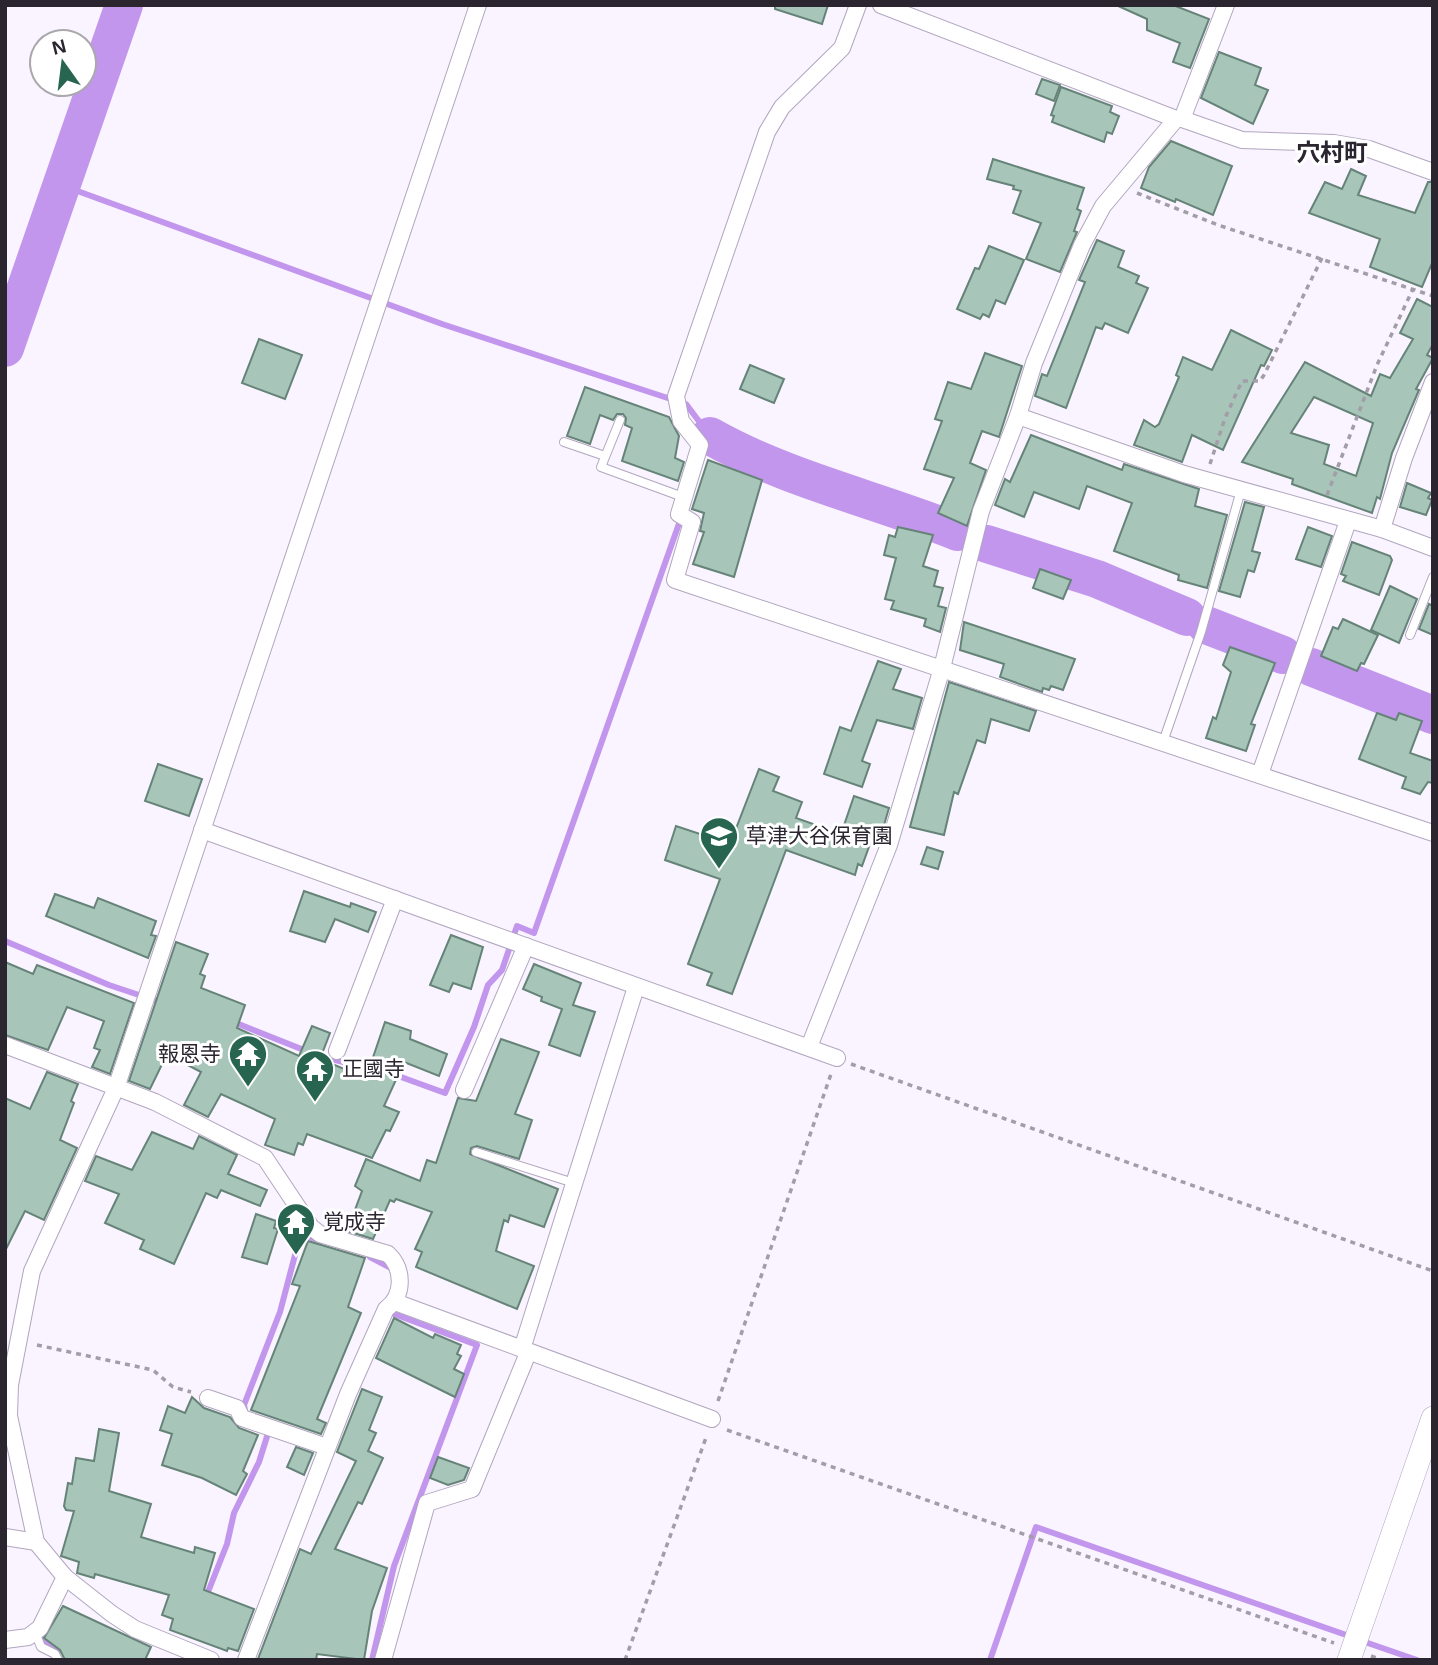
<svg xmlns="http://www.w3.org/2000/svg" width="1438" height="1665" viewBox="0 0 1438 1665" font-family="Helvetica,'Noto Sans JP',sans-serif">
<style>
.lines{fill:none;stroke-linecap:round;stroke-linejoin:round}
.stream{stroke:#c296ed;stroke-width:6}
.river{stroke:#c296ed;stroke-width:38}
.building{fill:#a7c5b9;stroke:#668378;stroke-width:2;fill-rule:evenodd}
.lane-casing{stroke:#b2a6bf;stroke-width:10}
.street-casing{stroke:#b2a6bf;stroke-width:18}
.secondary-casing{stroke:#b2a6bf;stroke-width:24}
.path{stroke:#a29da7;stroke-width:3.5;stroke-dasharray:5 5;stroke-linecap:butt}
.lane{stroke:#fff;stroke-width:8}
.street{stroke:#fff;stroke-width:16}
.secondary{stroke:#fff;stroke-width:23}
.labels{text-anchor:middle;stroke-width:6;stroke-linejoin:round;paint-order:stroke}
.poi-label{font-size:21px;fill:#2a252f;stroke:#fff;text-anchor:start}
.quarter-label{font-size:24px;font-weight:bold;fill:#2a252f;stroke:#fff}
</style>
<rect width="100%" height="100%" fill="#f9f4ff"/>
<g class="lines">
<g class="stream">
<path d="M61,185L442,324L686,404L710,436L706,449"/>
<path d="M5,941L109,985L163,1003"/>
<path d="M231,1021L319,1056L376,1070"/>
<path d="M390,1073L445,1093L474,1027L488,985L502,970L517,926L534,933L681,518"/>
<path d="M370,1257L391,1268"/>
<path d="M245,1411L244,1405L280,1312L299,1240L306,1236L320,1241"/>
<path d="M206,1597L227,1544L234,1513L259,1462L270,1427"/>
<path d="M35,1640H44L66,1653"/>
<path d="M1362,1641L1417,1660"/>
<path d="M372,1660L394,1566L477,1345L394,1314L390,1307"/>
<path d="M990,1660L1036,1527L1352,1637"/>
</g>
<g class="river">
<path d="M5,348L124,5"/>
<path d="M710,436C788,480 876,499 958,532"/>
<path d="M987,544L1097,579L1187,617"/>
<path d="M1206,625L1283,655"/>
<path d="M1311,667L1433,715"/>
</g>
</g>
<g class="building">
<path d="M775,5H828L822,24L775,9Z"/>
<path d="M1116,5H1173L1209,19L1190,68L1173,62L1180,43L1147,30V19Z"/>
<path d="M1219,52L1261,68L1255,85L1268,90L1253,124L1201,98Z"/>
<path d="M1042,79L1060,85L1054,101L1036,94Z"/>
<path d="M1061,87L1112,106L1110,112L1119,116L1112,134L1107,132L1104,142L1052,122L1054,116L1051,115Z"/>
<path d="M1171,141L1232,166L1213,215L1176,199L1175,202L1141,188L1149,167Z"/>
<path d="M993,159L1084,188L1077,209L1081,211L1074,231L1077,232L1060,272L1026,259L1041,223L1013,213L1021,191L1013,189L1014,186L987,179Z"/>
<path d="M1351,169L1366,176L1358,195L1415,213L1428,182H1433V261L1422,287L1370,267L1380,239L1309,213L1325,182L1342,189Z"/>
<path d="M1097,240L1124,251L1118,267L1139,276L1136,283L1148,288L1128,333L1105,323L1102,329L1096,327L1066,408L1035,396L1042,374L1047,376L1085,282L1079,280Z"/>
<path d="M989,246L1024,260L1005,304L996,300L989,317L983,314L980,319L957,309L975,268L979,269Z"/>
<path d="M1417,299L1433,307V344L1427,355L1433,358L1416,389L1419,390L1392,453L1380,499L1377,497L1372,513L1292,484L1293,479L1242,462L1305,362L1371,396L1380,374L1390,378L1413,339L1400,333ZM1314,397L1373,423L1356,476L1324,464L1329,445L1291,433Z"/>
<path d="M1231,330L1272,350L1264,366L1261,365L1223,450L1192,435L1182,462L1134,445L1144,420L1155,427L1159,424L1179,377L1176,375L1183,357L1212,370Z"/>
<path d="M259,339L302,355L285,399L242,383Z"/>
<path d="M985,353L1022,366L999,437L982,431L970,463L986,470L967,526L938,513L954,478L924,469L942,421L935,419L948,382L971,389Z"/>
<path d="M750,365L784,379L774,403L740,389Z"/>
<path d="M585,387L669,417L679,436L675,458L684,462L678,481L622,461L632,428L625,425L626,418L623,414H617L613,420L600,415L590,444L567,436Z"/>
<path d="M1031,435L1122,470L1124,464L1199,489L1195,506L1227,515L1207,588L1178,580L1179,575L1114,551L1132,503L1087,486L1079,509L1034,492L1024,517L995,505L1005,479L1010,482Z"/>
<path d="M708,460L762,480L734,577L693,564L704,532L700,531L704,513L692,509Z"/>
<path d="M1407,483L1431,493L1428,498L1432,500L1426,515L1400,507Z"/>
<path d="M1245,502L1264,507L1252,551L1260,553L1254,572L1248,570L1240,597L1219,591Z"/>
<path d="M898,527L933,535L923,566L938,571L934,586L943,588L938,606L946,608L940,632L924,626L926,619L891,609L894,601L885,599L896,558L884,555L889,535L895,537Z"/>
<path d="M1308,527L1332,536L1321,567L1296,559Z"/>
<path d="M1352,542L1390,556L1392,560L1379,595L1343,581L1346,576L1341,574Z"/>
<path d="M1040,569L1071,580L1063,599L1033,588Z"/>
<path d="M1390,586L1417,599L1399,643L1371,630Z"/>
<path d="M1429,604L1433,606V635L1419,629Z"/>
<path d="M1343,619L1378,635L1364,664L1361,663L1357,671L1321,656L1333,627L1338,629Z"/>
<path d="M964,622L1075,659L1063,690L1051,686L1049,690L1043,688L1042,692L1000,677L1004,664L960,650Z"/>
<path d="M1230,647L1275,663L1251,724L1255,725L1246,751L1206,738L1213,717L1216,719L1231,672L1223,665Z"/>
<path d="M878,661L901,669L893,689L922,698L913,729L877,720L862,761L870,764L862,787L824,774L840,727L851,731Z"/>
<path d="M949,682L1036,711L1029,731L991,719L985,743L977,740L958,794L954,792L944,835L910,827Z"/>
<path d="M1377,713L1396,720L1399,713L1422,721L1410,753L1433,761V783L1428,782L1420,794L1402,788L1406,777L1359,759Z"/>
<path d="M158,764L202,779L189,816L145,801Z"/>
<path d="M759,769L779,777L773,791L802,802L796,818L841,834L854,796L889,808L881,835L874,833L862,866L858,864L855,875L786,850L732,994L707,985L712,973L688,964L720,879L665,860L676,826L730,844Z"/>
<path d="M927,847L943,852L938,869L921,864Z"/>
<path d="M304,891L350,907L351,903L376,912L368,932L335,919L325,942L290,931Z"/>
<path d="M55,894L94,908L98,898L156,921L151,935L156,936L148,958L46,916Z"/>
<path d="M451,935L483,947L471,989L453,983L449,992L430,985Z"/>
<path d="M176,942L208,954L200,974L205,976L201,988L245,1005L237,1028L299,1056L312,1026L330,1033L320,1059L361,1076L362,1073L367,1075L385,1022L411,1031L410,1039L447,1054L439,1076L404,1062L384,1106L399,1112L390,1131L386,1130L372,1158L307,1134L303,1145L298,1143L294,1155L265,1145L275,1119L221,1094L208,1117L184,1105L201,1072L167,1054L150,1089L129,1081Z"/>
<path d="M5,962L33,974L37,965L134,1003L110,1074L92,1067L100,1050L94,1048L104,1021L67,1007L48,1050L5,1035Z"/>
<path d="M534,964L581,983L573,1005L595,1012L580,1056L549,1045L562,1009L541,1001L542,997L523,989Z"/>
<path d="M501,1039L539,1052L515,1114L532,1120L519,1159L477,1146L471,1148L470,1154L558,1189L544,1227L510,1215L508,1222L504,1220L496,1251L534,1266L517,1309L416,1267L422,1252L415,1249L432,1212L396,1199L394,1202L390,1200L373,1239L347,1231L362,1191L355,1186L366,1159L420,1181L427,1160L436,1163L458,1098L476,1101Z"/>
<path d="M47,1072L78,1084L71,1101L74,1103L60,1140L77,1148L44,1220L25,1211L5,1251V1098L30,1109Z"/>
<path d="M152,1132L193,1149L199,1136L237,1155L228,1174L267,1190L260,1206L221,1190L217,1198L206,1193L174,1264L140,1249L144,1240L105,1223L119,1194L85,1181L96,1156L132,1170Z"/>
<path d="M256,1214L276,1221L274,1228L278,1229L267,1264L242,1257Z"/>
<path d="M308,1241L365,1258L348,1307L361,1313L317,1419L326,1423L321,1434L251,1410L300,1286L292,1284Z"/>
<path d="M394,1318L433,1338L435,1334L461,1345L457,1354L461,1356L454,1369L464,1374L455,1397L376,1358Z"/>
<path d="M362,1389L382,1397L369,1430L376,1433L368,1451L383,1458L362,1504L358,1502L335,1549L387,1568L372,1611L364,1660L317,1654L316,1660L258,1659L300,1549L311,1554L356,1461L337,1452Z"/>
<path d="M192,1397L204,1408L230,1417L239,1428L258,1435L243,1471L247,1474L236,1495L202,1478L162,1465L172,1434L160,1430L168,1406L185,1413Z"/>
<path d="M99,1429L119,1433L109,1491L151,1504L141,1537L194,1553L195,1547L215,1553L204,1590L254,1609L238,1651L228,1648L227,1651L170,1630L173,1619L162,1615L169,1595L95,1574L94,1578L77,1573L79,1562L61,1556L74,1511L66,1510L64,1506L68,1483L72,1484L76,1458L94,1461Z"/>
<path d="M296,1447L313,1453L304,1475L287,1467Z"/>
<path d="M438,1457L469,1468L464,1480L448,1485L430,1478Z"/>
<path d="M63,1606L151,1647L145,1660H65L60,1650L44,1638Z"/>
</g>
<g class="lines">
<g class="lane-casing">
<g id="lane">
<path d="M620,420L601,467L683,497"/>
<path d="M564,442L605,456"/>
<path d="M1410,635L1433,577"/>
<path d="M1163,742L1201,632L1241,490"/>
<path d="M476,1152L574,1183"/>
<path d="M35,1632L41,1647L55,1654L58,1660"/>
</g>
</g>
<g class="street-casing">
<g id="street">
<path d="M858,5L842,48L782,107L767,132L676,396L681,421L700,445L679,514L692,522L675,580L1433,833"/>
<path d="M881,5L1176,119"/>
<path d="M1182,119L1242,140L1334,143L1369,149L1433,172"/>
<path d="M1018,416L1184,474L1382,529L1433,548"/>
<path d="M1382,529L1404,458L1433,382"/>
<path d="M1260,774L1348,521"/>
<path d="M202,830L837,1058"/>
<path d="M5,1045L155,1102L265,1158L311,1227L320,1234L388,1254C404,1269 404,1296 386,1309L348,1394L246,1660"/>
<path d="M809,1047L889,845L942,668L981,511L1018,416L1034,363L1082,245L1103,206L1176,119H1182L1226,5"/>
<path d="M337,1051L395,899"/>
<path d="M464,1090L526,946"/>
<path d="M395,1302L712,1419"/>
<path d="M522,1349L636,987"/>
<path d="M208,1398L237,1408L242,1418L327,1447"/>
<path d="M5,1537L36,1542"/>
<path d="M5,1640L28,1637L40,1628L65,1577"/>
<path d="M211,1660L135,1629L112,1614L65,1577L36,1542L9,1416L10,1385L32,1271L116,1088L478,5"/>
<path d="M383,1660L427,1503L472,1489L528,1353"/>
</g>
</g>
<g class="secondary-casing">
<path id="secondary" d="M1349,1660L1433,1418"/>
</g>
<g class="path">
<path d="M1137,193L1218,225L1433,296"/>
<path d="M1210,464L1225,418L1242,381H1260L1264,375L1322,258"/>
<path d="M1327,495L1377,365L1413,289"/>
<path d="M851,1064L1433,1271"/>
<path d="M37,1345L153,1370L173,1387L191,1392"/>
<path d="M718,1401L831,1074"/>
<path d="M727,1430L1334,1643"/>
<path d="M1371,1656L1382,1660"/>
<path d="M625,1660L707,1435"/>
</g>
<use href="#lane" class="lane"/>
<use href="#street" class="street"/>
<use href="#secondary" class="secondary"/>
</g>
<defs>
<g id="school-pin" transform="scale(2.0125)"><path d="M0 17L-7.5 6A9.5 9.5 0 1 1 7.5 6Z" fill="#276551" stroke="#fff"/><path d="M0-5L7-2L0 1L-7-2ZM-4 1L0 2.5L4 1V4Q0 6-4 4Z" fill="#fff"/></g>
<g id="temple-pin" transform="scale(2.0125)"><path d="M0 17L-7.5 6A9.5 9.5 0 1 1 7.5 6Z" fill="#276551" stroke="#fff"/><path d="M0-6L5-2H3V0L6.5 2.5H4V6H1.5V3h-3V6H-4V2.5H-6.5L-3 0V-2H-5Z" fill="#fff"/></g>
</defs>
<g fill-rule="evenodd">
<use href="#school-pin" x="719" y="836"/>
<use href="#temple-pin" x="248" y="1054"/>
<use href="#temple-pin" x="315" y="1069"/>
<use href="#temple-pin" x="296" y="1222"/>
</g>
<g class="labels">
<g class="poi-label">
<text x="746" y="843">草津大谷保育園</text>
<text x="221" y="1061" text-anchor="end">報恩寺</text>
<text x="342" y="1076">正國寺</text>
<text x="323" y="1229">覚成寺</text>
</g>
<g class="quarter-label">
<text x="1332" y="161">穴村町</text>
</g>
</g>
<rect width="1438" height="1665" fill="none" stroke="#2a252f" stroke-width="14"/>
<g transform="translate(63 63) rotate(346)"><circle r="33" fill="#ffffff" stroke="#aaa8ac" stroke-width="2"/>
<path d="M0-5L12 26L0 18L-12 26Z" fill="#276551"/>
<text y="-10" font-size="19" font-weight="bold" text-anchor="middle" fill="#2a252f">N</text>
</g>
</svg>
